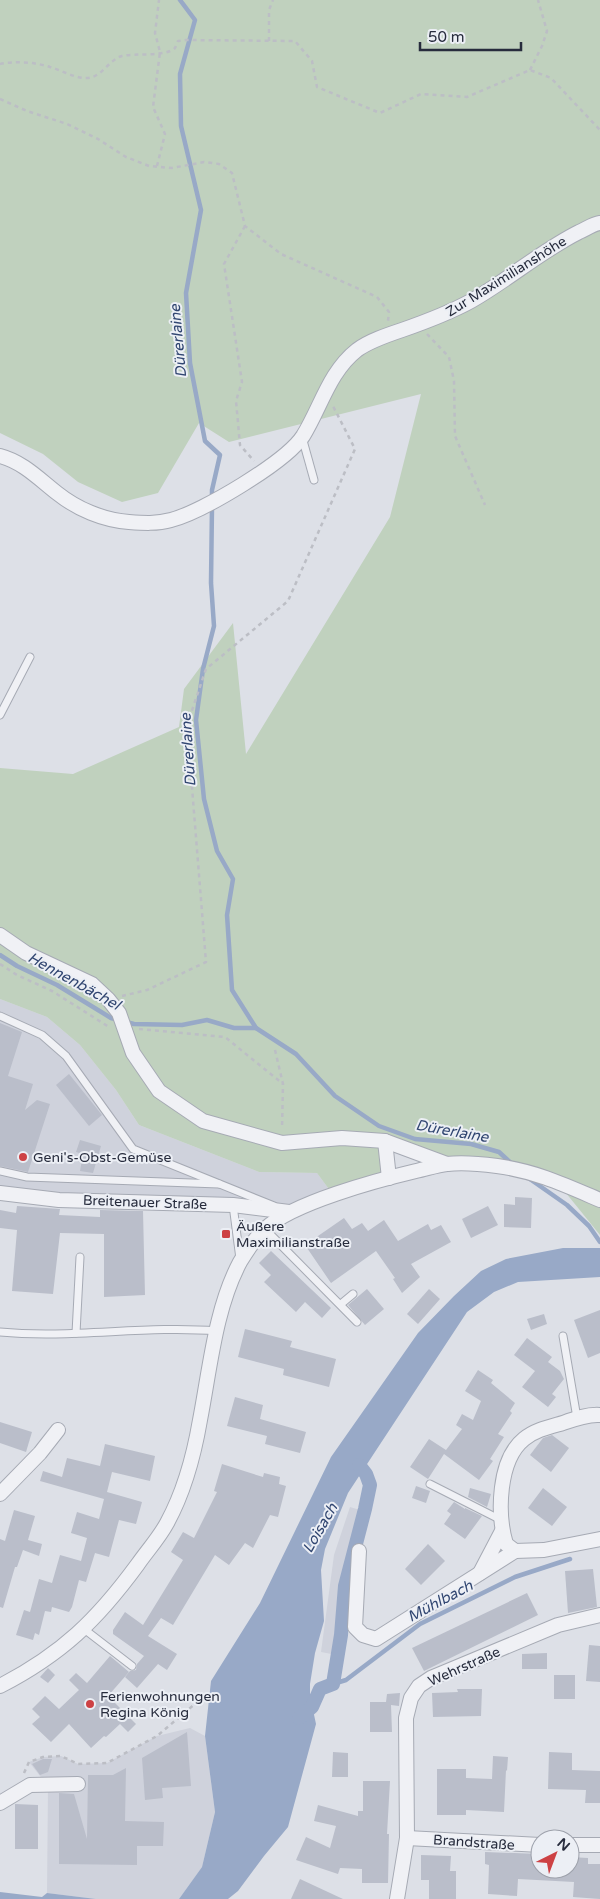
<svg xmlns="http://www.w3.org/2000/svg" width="600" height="1899" viewBox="0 0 600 1899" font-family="'Varela Round',sans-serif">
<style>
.built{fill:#cfd2dc}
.green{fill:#c0d1be}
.water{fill:#98a9c7}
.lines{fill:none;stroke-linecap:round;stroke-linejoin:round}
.stream{stroke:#98a9c7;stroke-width:4.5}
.canal{stroke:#98a9c7;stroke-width:14}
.building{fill:#babeca}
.lane-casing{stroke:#a6aab4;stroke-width:9}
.street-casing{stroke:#a6aab4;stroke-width:16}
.path{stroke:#bcbec5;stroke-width:2.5;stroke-dasharray:4 4;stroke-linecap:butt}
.lane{stroke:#f0f1f5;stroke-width:7}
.street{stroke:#f0f1f5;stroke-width:14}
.poi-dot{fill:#cd4144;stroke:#eceff5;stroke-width:2}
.labels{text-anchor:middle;stroke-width:4;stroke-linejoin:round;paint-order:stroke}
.street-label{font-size:14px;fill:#272c3d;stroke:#eceff5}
.poi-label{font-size:14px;fill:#272c3d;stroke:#eceff5;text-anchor:start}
.water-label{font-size:15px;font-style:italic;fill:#314671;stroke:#eceff5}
</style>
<rect width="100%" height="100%" fill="#dde0e7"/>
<g class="built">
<path d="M0,999L47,1017L80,1045L116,1090L139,1125L259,1172L317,1173L334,1196L289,1212L0,1193Z"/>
<path d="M350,1507L370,1513L353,1555L342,1656L321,1652L334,1555Z"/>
<path d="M190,1728L205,1736L215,1812L202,1867L179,1899H96L47,1893L48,1786L29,1762L43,1757L61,1756L78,1764L107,1763L157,1736Z"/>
</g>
<path class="green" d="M0,0H600V1235L557,1182L447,1164L386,1142L389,1178L334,1196L317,1173L259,1172L139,1125L116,1090L80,1045L47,1017L0,999V768L73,774L179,727L184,689L233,623L246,754L390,517L421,394L229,442L199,423L158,493L122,502L78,482L43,454L0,433Z"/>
<g class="water">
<path d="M563,1248H600V1277L518,1282L494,1292L467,1312L348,1493L325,1549L321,1570L324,1621L315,1653L310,1684V1696L316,1724L288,1827L264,1856L238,1891L228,1899H179L202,1867L215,1812L205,1736L211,1681L260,1603L331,1457L418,1333L454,1296L481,1271L506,1259Z"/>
<path d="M0,1892L42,1897L47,1893L96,1899H0Z"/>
</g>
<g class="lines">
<g class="stream">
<path d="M180,0L195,20L180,74L181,126L201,210L186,293L190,363L205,441L220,455L212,490V498"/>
<path d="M212,506L211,583L214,626L203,669L196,720L204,799L217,851L233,879L227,915L232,990L256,1028L296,1054L335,1096L379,1126L415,1139L471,1144L499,1152L512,1164"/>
<path d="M0,955L17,966L57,985L111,1018L134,1024L182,1025L207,1020L234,1028H256"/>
<path d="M527,1177L567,1205L589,1226L600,1242"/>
<path d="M333,1684L346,1680L420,1624L515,1577L570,1559"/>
</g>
<path class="canal" d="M299,1718L312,1707L320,1689L333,1684L341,1635L345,1586L365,1509L370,1485L366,1474L359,1465"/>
</g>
<g class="building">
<path d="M0,1023L22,1032L8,1076L33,1084L25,1110L37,1100L50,1104L28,1172L0,1166Z"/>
<path d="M69,1074L102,1115L89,1126L56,1085Z"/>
<path d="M80,1140L101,1146L93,1173L80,1171L83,1154L76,1152Z"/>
<path d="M515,1197L532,1198L531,1228L504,1227V1204L515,1205Z"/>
<path d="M17,1206L60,1209L59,1215L100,1217V1210L143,1211L145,1295L104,1297V1234L60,1233L53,1294L12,1291L17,1230L0,1228V1210L16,1213Z"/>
<path d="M488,1206L498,1225L471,1238L462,1219Z"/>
<path d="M344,1218L352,1229L362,1223L368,1231L384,1220L398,1241L428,1224L431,1230L441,1225L451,1242L411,1264L420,1277L402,1293L393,1279L395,1278L376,1251L331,1283L305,1245Z"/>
<path d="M271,1251L331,1308L322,1318L305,1302L296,1312L264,1282L271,1275L259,1263Z"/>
<path d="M367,1289L384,1309L365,1325L348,1305Z"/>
<path d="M429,1289L440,1299L418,1324L407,1314Z"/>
<path d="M600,1310V1353L588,1358L574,1320Z"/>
<path d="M544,1314L547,1324L531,1330L527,1319Z"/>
<path d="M245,1329L292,1341L290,1347L336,1359L329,1387L283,1375L284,1369L238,1357Z"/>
<path d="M527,1338L552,1357L548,1362L560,1371L564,1379L552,1394L556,1397L548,1407L522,1387L535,1371L514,1355Z"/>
<path d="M478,1370L493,1380L491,1383L515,1403L510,1411L512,1413L498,1434L504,1437L490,1459L493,1461L479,1480L444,1454L428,1479L410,1467L429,1439L446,1450L462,1429L456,1425L462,1414L473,1420L481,1401L465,1391Z"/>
<path d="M235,1397L263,1405L260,1419L306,1432L300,1453L265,1444L267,1436L227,1426Z"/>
<path d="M0,1422L32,1432L26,1452L0,1443Z"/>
<path d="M552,1435L569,1448L551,1472L530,1455L543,1438Z"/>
<path d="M105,1444L155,1456L150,1481L112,1472L107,1492L142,1502L136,1524L119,1520L109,1557L95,1553L86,1582L79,1580L72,1607L69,1612L52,1607L51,1612L45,1611L39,1635L35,1633L33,1640L16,1635L24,1610L30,1612L39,1579L52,1583L60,1555L81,1561L87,1538L71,1533L77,1512L99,1519L104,1499L40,1481L43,1471L62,1477L67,1458L100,1466Z"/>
<path d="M222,1464L263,1477L264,1473L280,1477L279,1484L286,1486L278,1517L270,1515L253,1548L245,1543L229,1565L215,1555L173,1625L161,1618L148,1636L177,1654L167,1670L158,1664L137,1688L125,1677L130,1671L136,1670L137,1664L144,1656L113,1634V1630L125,1612L143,1625L183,1560L171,1552L183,1532L194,1538L217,1492L214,1491Z"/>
<path d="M416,1486L430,1491L426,1503L412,1498Z"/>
<path d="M470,1488L491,1494L487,1507L468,1497Z"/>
<path d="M543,1488L567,1507L552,1526L528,1508Z"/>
<path d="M454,1502L465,1509V1508L482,1516L465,1539L444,1524L451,1514L447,1511Z"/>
<path d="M14,1510L35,1516L28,1540L42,1544L39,1556L23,1550L17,1567H15L3,1608L0,1607V1539L5,1541Z"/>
<path d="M428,1544L445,1561L421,1585L405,1569Z"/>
<path d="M593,1569L597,1607L568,1613L565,1571Z"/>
<path d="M527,1593L538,1615L424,1671L412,1648Z"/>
<path d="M589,1645L600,1646V1682L586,1681Z"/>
<path d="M547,1653V1669H522V1654Z"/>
<path d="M110,1656L129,1672L108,1696L136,1724L128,1732L120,1724L106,1737L104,1736L91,1748L69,1724L51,1742L32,1724L40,1717L32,1709L45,1696L59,1709L79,1690L69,1680L76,1673L87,1683Z"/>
<path d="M48,1668L55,1675L48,1683L40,1677Z"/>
<rect x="554" y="1675" width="21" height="24"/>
<path d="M457,1689H482L481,1716L433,1717L432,1693L458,1692Z"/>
<path d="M400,1693L399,1706L391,1705L392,1732H370V1702H386L387,1694Z"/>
<path d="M187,1732L191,1786L162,1788L163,1798L145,1800L142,1758Z"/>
<path d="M333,1752L348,1753V1777H332Z"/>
<path d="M549,1752L572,1753V1770L600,1771V1803H585L586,1790L548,1789Z"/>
<path d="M493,1756L508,1757L507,1771L506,1770L504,1812L466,1810V1815H437V1769H466V1778L492,1779Z"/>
<path d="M43,1759H52L48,1772L40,1775L32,1764Z"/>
<path d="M126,1768L125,1821L164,1822L163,1846H137V1865L59,1864V1793L74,1794L87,1839L88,1775H113Z"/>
<path d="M363,1781H390L387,1834H389L388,1883H362V1869L340,1868L338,1874L296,1860L306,1837L330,1848L336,1826L314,1821L318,1805L358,1816V1811H363Z"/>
<path d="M15,1804L38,1805V1849H15Z"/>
<path d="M485,1852L540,1854V1869H570V1857L588,1858V1864H600V1899L573,1897L574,1882L518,1879L517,1896L488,1894L489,1865L485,1864Z"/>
<path d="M421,1855L451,1856L450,1871H456V1899H429V1880H421Z"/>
<path d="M300,1879L343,1899H291Z"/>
</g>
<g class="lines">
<g class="lane-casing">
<g id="lane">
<path d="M302,437L314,480"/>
<path d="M0,715L30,657"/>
<path d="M0,1016L42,1035L66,1056L133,1149L274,1206"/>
<path d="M0,1171L27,1177L219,1184"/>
<path d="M233,1205L240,1259"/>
<path d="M265,1229L357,1322"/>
<path d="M341,1304L353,1294"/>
<path d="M0,1332C72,1339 145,1325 217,1331"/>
<path d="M76,1333L80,1257"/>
<path d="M563,1336L577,1418"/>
<path d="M430,1484L501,1520"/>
<path d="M84,1629L132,1666"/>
</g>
</g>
<g class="street-casing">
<g id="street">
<path d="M0,456C23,462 39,479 57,493C77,509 103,520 129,522C143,523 157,524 171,520C202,512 286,462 303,436C321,407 329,372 357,350C369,341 387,335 402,330C425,322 449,313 471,301C508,280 541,251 579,232C586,229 593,224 600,223"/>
<path d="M0,935L26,953L92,984L108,999L119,1013L133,1053L159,1091L203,1121L282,1143L342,1138L385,1141L447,1164"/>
<path d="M385,1141L389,1178"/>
<path d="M0,1193L59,1200L233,1205L289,1212"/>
<path d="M600,1415C588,1414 574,1419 563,1423C549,1427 535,1430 524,1439C498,1460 497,1514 506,1544L515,1551L544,1550L600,1539"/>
<path d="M0,1494L40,1453L58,1430"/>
<path d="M359,1551L355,1627L363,1635L376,1639L515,1551"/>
<path d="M480,1573L502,1531"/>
<path d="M0,1686C62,1654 97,1620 138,1564C147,1551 159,1538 167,1523C184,1492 194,1455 200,1420C210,1369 215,1309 240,1262C246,1252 256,1237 265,1229C292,1203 378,1180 416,1171C426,1169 437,1165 447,1164C463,1162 482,1164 497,1166C535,1171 565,1185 600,1200"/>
<path d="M0,1803L30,1785L78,1784"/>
<path d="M407,1838L540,1845"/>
<path d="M570,1845H600"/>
<path d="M397,1899L407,1838L406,1718L411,1698L419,1686L431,1678L558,1625L600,1615"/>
</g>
</g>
<g class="path">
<path d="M269,41V10L273,0"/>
<path d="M0,64C15,61 35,62 50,67C61,70 74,78 86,78C102,78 108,60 122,56C134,53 166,57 175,48C176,46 177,43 178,41L186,40L295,41L312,61L317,87L380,113L421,94L467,97L530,70L551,78L600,130"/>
<path d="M530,70L542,46L547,31L538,0"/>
<path d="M0,99L27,111L67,124L98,139L126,157L149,166L172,168L204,162L219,164L232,173L245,226L281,254L377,297L389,312L388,321"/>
<path d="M157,166L165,134L153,107L160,52L155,33L159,0"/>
<path d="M245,226L224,264L242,382L236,401L240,445L254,461"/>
<path d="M427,334L449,357L454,381L455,436L485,505"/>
<path d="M0,964L17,975L52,991L109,1027"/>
<path d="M122,996L147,990L206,962L187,725L206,669L288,601L355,449L333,406"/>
<path d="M139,1029L225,1037L283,1084"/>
<path d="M275,1050L283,1084L282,1129"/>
<path d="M24,1773L29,1762L43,1757L61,1756L78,1764L107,1763L157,1736L202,1698"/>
</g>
<use href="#lane" class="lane"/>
<use href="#street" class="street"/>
</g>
<g class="poi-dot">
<circle cx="23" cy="1157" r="5"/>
<rect x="221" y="1229" width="10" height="10" rx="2.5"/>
<circle cx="90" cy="1704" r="5"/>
</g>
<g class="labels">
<g class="street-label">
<text transform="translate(506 276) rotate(-32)" y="5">Zur Maximilianshöhe</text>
<text transform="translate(145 1202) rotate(2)" y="5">Breitenauer Straße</text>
<text transform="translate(464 1666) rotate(-24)" y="5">Wehrstraße</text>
<text transform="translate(474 1842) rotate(4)" y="5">Brandstraße</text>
</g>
<g class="poi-label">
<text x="33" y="1162">Geni's-Obst-Gemüse</text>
<text x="236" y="1231">Äußere<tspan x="236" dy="16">Maximilianstraße</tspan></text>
<text x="100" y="1701">Ferienwohnungen<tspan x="100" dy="16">Regina König</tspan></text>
</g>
<g class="water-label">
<text transform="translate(178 341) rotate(-95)" y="5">Dürerlaine</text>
<text transform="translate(188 750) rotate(-94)" y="5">Dürerlaine</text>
<text transform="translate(74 981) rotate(29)" y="5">Hennenbächel</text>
<text transform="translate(452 1131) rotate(10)" y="5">Dürerlaine</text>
<text transform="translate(320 1528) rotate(-60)" y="5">Loisach</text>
<text transform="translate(440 1601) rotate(-28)" y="5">Mühlbach</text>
</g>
</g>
<g transform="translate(555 1854) rotate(42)"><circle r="24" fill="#eceff5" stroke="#9da1ab"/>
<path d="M0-4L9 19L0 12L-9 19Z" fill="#cd4144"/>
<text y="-8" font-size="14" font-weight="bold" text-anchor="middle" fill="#272c3d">N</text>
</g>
<path d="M420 42v8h101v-8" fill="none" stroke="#272c3d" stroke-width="2.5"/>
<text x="428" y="42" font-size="15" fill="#272c3d" stroke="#eceff5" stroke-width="4" paint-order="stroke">50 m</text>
</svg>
